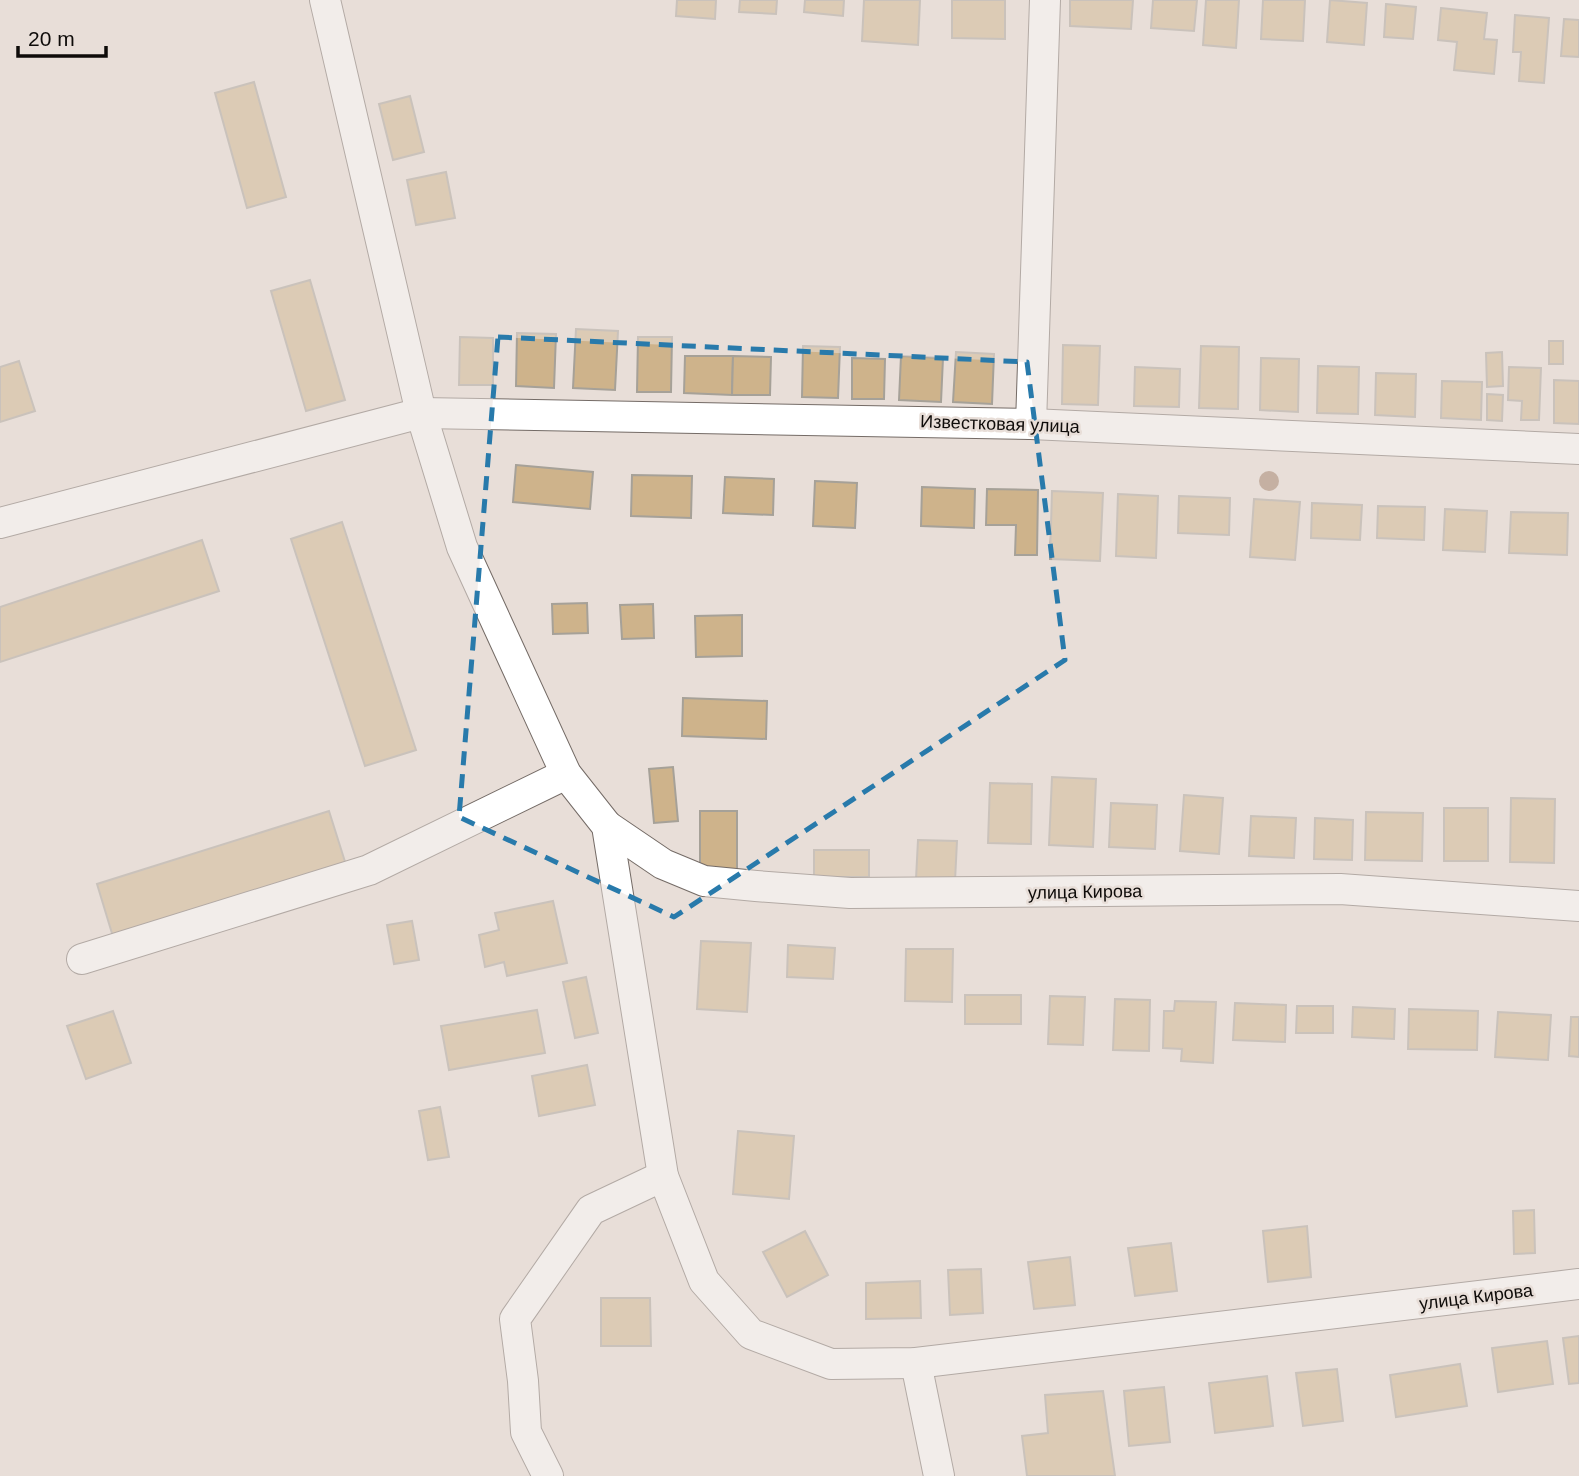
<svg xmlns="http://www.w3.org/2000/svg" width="1579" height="1476" viewBox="0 0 1579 1476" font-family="Arial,sans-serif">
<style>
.building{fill:#ceb38b;stroke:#a6a198;stroke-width:2}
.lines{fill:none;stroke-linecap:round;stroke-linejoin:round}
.minor-casing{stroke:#746b66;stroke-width:32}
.minor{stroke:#fff;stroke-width:30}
.tree{fill:#9c7961}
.marked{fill:none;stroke:#287aab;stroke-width:5;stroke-dasharray:14 9;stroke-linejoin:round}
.labels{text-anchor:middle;stroke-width:5;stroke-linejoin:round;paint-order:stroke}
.street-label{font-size:18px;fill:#0e0b09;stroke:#e8ded8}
</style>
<rect width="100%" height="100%" fill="#e8ded8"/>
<g class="building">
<path d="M677,0H716L715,19L676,16Z"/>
<path d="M740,0H777L776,14L739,12Z"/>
<path d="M805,0H844L843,16L804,12Z"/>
<path d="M864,0H920L918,45L862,41Z"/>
<path d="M952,0H1005V39L952,38Z"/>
<path d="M1070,0H1133L1131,29L1070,26Z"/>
<path d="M1153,0H1197L1194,31L1151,28Z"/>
<path d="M1206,0H1239L1236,48L1203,45Z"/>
<path d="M1263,0H1305L1303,41L1261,39Z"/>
<path d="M1330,0L1367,3L1364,45L1327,42Z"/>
<path d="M1386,4L1416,7L1413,39L1384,37Z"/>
<path d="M1441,8L1487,13L1484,39L1497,40L1494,74L1454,70L1457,42L1438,40Z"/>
<path d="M1515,15L1549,18L1544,83L1519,81L1521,52H1513Z"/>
<path d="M1564,19L1579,20V57L1561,56Z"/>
<path d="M254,82L286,197L247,208L215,93Z"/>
<path d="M410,96L424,152L393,160L379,104Z"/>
<path d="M446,172L455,218L416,225L407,180Z"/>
<path d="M310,280L345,400L306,411L271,291Z"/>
<path d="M576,329L618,331L615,390L573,388Z"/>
<path d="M517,333L556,334L554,388L516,386Z"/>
<path d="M460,337L493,338V385H459Z"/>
<path d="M638,337H672L671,392H637Z"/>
<rect x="1549" y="341" width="14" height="23"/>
<path d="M1063,345L1100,346L1098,405L1062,404Z"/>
<path d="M803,346L840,347L838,398L802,397Z"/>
<path d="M1201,346L1239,347L1238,409L1199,408Z"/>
<path d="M956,352L994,354L992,404L953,402Z"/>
<path d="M1502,352L1503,386L1487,387L1486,353Z"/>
<path d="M685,356H733L732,395L684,393Z"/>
<path d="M733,356L771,357L770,395H732Z"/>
<path d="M901,356L943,358L941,402L899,400Z"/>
<path d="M852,358L885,359L884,399H852Z"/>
<path d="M1261,358L1299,359L1298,412L1260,410Z"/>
<path d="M19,361L35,411L0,422V367Z"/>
<path d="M1318,366L1359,367L1358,414L1317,413Z"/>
<path d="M1135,367L1180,369L1179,407L1134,406Z"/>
<path d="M1509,367L1541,368L1539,420H1521L1522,401L1508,400Z"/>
<path d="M1376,373L1416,374L1415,417L1375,415Z"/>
<path d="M1554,380L1579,381V424L1554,423Z"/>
<path d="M1442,381L1482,382L1481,420L1441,418Z"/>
<path d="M1487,394L1503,395L1502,421L1487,420Z"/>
<path d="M516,465L593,472L590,509L513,502Z"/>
<path d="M632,475L692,476L691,518L631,516Z"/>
<path d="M725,477L774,479L773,515L723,513Z"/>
<path d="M815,481L857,483L855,528L813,526Z"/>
<path d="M922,487L975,489L974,528L921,526Z"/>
<path d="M987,489L1038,490L1037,555H1015L1016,525H986Z"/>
<path d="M1052,491L1103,493L1100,561L1050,559Z"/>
<path d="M1118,494L1158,496L1156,558L1116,556Z"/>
<path d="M1179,496L1230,498L1229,535L1178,533Z"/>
<path d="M1254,499L1300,502L1295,560L1250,557Z"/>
<path d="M1312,503L1362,505L1360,540L1311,538Z"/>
<path d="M1378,506L1425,507L1424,540L1377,538Z"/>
<path d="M1445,509L1487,511L1485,552L1443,550Z"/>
<path d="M1511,512L1568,513L1567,555L1509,553Z"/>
<path d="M342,522L416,750L365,766L291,539Z"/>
<path d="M202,540L219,591L0,662V607Z"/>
<path d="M587,603L588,633L553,634L552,604Z"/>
<path d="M653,604L654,638L622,639L620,605Z"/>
<path d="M742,615V656L696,657L695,616Z"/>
<path d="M683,698L767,701L766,739L682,736Z"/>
<path d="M673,767L678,821L654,823L649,769Z"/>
<path d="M1052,777L1096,779L1093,847L1049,845Z"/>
<path d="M990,783L1032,784L1031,844L988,843Z"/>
<path d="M1184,795L1223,798L1219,854L1180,851Z"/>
<path d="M1511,798L1555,799L1554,863L1510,862Z"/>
<path d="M1111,803L1157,805L1155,849L1109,847Z"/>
<rect x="1444" y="808" width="44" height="53"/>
<path d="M329,811L347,868L114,940L97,884Z"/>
<path d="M700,811H737V869L700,870Z"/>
<path d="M1366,812L1423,813L1422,861L1365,860Z"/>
<path d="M1251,816L1296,818L1294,858L1249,856Z"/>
<path d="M1315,818L1353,820L1352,860L1314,859Z"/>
<path d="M918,840L957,841L955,881L916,879Z"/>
<rect x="814" y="850" width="55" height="27"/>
<path d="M553,901L567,963L507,976L504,962L485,967L479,935L499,930L495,913Z"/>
<path d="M412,921L419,960L394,964L387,925Z"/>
<path d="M701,941L751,943L747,1012L697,1009Z"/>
<path d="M788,945L835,948L833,979L787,977Z"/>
<path d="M906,949H953L952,1002L905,1001Z"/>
<path d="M586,977L598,1033L575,1038L563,982Z"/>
<rect x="965" y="995" width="56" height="29"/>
<path d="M1050,996L1085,997L1083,1045L1048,1044Z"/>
<path d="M1115,999L1150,1000L1149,1051L1113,1050Z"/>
<path d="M1175,1001L1216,1002L1213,1063L1181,1061L1182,1049L1163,1048L1164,1011H1174Z"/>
<path d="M1235,1003L1286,1005L1285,1042L1233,1040Z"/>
<path d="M1297,1006H1333V1033H1296Z"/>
<path d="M1353,1007L1395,1009L1394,1039L1352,1037Z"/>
<path d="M1409,1009L1478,1011L1477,1050L1408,1049Z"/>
<path d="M537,1010L545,1053L449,1070L441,1026Z"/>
<path d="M113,1011L131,1063L86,1079L67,1026Z"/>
<path d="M1498,1012L1551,1015L1548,1060L1495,1057Z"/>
<path d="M1571,1017H1579V1057L1569,1056Z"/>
<path d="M587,1065L595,1105L539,1116L532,1076Z"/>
<path d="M440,1107L449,1157L428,1160L419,1111Z"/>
<path d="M738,1131L794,1136L789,1199L733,1194Z"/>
<path d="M1534,1210L1535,1253L1514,1254L1513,1211Z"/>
<path d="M1307,1226L1311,1277L1268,1282L1263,1231Z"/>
<path d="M805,1231L828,1275L787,1297L763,1252Z"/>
<path d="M1171,1243L1177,1291L1135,1296L1128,1248Z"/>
<path d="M1070,1257L1075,1305L1034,1309L1028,1262Z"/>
<path d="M981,1269L983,1313L950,1315L948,1270Z"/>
<path d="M920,1281L921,1318L866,1319V1283Z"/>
<path d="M601,1298H650L651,1346H601Z"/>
<path d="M1579,1336V1383L1569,1384L1563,1338Z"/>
<path d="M1547,1341L1553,1384L1498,1392L1492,1348Z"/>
<path d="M1460,1364L1467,1406L1396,1417L1390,1375Z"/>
<path d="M1337,1369L1343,1421L1303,1426L1296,1373Z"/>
<path d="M1267,1376L1273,1426L1215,1433L1209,1383Z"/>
<path d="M1164,1387L1170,1442L1129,1446L1124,1391Z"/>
<path d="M1103,1391L1115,1476H1027L1022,1436L1048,1433L1045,1395Z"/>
</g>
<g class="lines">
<g class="minor-casing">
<g id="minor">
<path d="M325,0L421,413L462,547L566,774L607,826L663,1176L704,1281L751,1334L831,1364L916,1363L1579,1284"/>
<path d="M1031,424L1045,0"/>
<path d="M0,523L421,413L1031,424L1579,449"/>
<path d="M607,826L663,864L704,881L756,886L850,893L1340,889L1579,906"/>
<path d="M82,959L369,870L566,774"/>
<path d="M916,1363L939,1476"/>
<path d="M548,1476L526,1432L523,1381L515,1319L591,1210L663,1176"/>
</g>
</g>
<use href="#minor" class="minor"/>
</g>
<circle class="tree" cx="1269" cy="481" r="10"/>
<path d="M0 0H1579V1476H0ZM498,337L1027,362L1065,660L674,917L459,817Z" fill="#e8ded8" fill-opacity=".55" fill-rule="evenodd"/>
<path class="marked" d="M498,337L1027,362L1065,660L674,917L459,817Z"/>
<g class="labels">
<g class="street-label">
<text transform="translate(1000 424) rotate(2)" y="6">Известковая улица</text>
<text transform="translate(1085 892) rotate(-1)" y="6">улица Кирова</text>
<text transform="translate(1476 1297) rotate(-7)" y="6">улица Кирова</text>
</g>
</g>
<path d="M18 46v10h88v-10" fill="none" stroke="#0e0b09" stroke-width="3.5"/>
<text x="28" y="46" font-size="21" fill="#0e0b09" stroke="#e8ded8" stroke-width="5" paint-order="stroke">20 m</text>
</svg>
